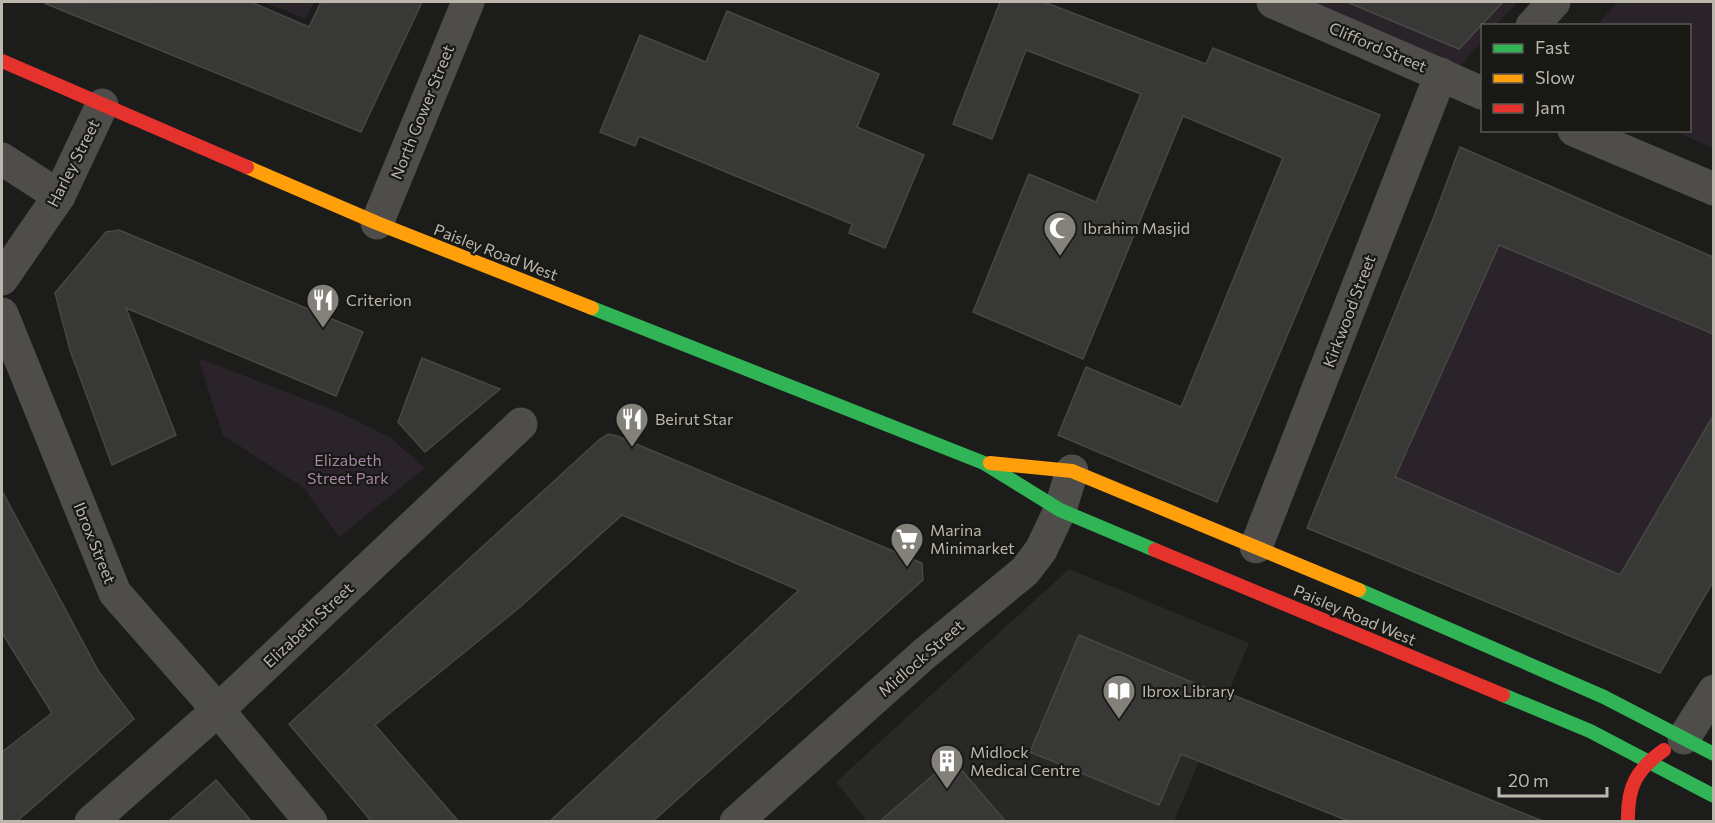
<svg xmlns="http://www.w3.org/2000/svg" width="1715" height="823" viewBox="0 0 1715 823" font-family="Commissioner,sans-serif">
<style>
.built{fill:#282825}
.green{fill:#2b232a}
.building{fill:#383836;stroke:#484744;stroke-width:1.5}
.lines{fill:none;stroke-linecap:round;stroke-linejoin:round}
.street{stroke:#4e4d4a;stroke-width:33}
.fast{stroke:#30b455;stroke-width:14}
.slow{stroke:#ff9f0a;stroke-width:14}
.jam{stroke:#e5322d;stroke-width:14}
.labels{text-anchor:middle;stroke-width:4.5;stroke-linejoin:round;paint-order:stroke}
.street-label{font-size:16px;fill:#bcb7ad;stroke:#181815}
.poi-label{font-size:16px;fill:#bcb7ad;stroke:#181815;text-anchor:start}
.park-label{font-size:16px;fill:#a685a5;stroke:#181815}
</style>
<rect width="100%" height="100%" fill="#1c1c1b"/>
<path class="built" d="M1069,569L1249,643L1174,821H867L836,782Z"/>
<g class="green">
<path d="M264,2H314L305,19Z"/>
<path d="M1311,2H1518L1496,25L1482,26V41L1459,67Z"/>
<path d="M1618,2H1713V148L1674,131L1690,130V26L1597,25Z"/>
<path d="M1499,245L1713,334V416L1620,575L1395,477Z"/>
<path d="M198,358L341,413L391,438L425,468L339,537L304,488L223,435Z"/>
</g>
<g class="building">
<path d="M1000,2H1044L1206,64L1213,48L1380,115L1217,502L1058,435L1086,367L1181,407L1283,158L1183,116L1083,359L973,312L1029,174L1096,202L1141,94L1026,50L992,139L953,124Z"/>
<path d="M1347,2H1503L1459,49Z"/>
<path d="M44,3L251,2L309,27L321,2H422L361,132Z"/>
<path d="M727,11L879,74L857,127L924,155L885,248L849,233L852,224L639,136L635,146L600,132L640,35L706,62Z"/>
<path d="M1460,147L1713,257V334L1499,245L1395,477L1620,575L1713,416V582L1660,673L1307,528L1433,219Z"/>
<path d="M119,230L363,332L336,396L126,308L176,435L112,465L70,350L55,293L106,232Z"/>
<path d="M422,358L500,389L425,452L398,422Z"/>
<path d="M608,434L617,436L922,563L923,580L652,822H549L799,590L622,515L520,607L375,725L459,822H372L289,724L600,439Z"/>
<path d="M2,491L99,672L134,719L16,822H2V752L52,713L2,633Z"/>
<path d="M1079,635L1232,699L1233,695L1263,707L1545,822H1351L1181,754L1159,805L1030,752Z"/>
<path d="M952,759L1006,822H879Z"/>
<path d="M216,780L252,822H168Z"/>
</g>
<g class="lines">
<g class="street">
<path d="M1273,2L1482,93"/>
<path d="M1532,26L1554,2"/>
<path d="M1574,130L1714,189"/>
<path d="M2,159L59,196"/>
<path d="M377,223L468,2"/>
<path d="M2,279L59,196L102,105"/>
<path d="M2,314L115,593L218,710L311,822"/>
<path d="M1256,547L1441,74"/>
<path d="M1684,738L1714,691"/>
<path d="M91,822L218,710L521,424"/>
<path d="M736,822L923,655L1025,571L1041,550L1060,510L1072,471"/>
</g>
<g class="fast">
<path d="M592,308L984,463L1060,510L1155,550"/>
<path d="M1359,590L1604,697L1714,754"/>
<path d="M1503,695L1590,731L1714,796"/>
</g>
<g class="slow">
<path d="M247,167L377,223L592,308"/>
<path d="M990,463L1072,471L1359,590"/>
</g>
<g class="jam">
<path d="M2,61L247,167"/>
<path d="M1155,550L1503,695"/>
<path d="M1628,822C1627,787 1636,770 1664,750"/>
</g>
</g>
<defs>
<g id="mosque-pin" transform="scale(1.725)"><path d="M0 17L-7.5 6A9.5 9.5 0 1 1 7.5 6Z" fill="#84817a" stroke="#181815"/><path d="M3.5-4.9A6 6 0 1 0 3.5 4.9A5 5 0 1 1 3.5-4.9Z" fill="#fff"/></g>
<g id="restaurant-pin" transform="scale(1.725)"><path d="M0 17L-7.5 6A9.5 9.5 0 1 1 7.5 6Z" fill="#84817a" stroke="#181815"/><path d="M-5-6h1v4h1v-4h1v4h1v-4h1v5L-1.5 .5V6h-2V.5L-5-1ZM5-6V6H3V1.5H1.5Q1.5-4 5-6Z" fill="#fff"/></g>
<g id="supermarket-pin" transform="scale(1.725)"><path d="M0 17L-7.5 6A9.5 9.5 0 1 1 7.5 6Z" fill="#84817a" stroke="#181815"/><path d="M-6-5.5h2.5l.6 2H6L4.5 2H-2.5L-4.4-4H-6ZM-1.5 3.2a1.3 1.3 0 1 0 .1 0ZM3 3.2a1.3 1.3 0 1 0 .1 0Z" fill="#fff"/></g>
<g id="library-pin" transform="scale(1.725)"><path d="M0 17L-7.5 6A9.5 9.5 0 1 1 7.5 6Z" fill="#84817a" stroke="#181815"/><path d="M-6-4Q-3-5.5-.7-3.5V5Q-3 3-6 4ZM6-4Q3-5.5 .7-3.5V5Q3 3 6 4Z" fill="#fff"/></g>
<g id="building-pin" transform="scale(1.725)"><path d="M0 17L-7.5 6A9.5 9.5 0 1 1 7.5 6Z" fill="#84817a" stroke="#181815"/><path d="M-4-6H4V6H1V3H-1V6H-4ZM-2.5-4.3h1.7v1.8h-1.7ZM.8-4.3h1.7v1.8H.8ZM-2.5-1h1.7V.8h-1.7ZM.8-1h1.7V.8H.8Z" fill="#fff"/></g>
</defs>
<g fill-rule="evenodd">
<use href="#mosque-pin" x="1060" y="228"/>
<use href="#restaurant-pin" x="323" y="300"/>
<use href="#restaurant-pin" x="632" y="419"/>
<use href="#supermarket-pin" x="907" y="539"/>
<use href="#library-pin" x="1119" y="691"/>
<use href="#building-pin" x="947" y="761"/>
</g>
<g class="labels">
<g class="street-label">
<text transform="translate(1378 47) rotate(23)" y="6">Clifford Street</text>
<text transform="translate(422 112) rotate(-68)" y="6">North Gower Street</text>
<text transform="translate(73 163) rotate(-63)" y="6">Harley Street</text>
<text transform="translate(496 252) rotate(21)" y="6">Paisley Road West</text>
<text transform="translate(1349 311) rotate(-69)" y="6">Kirkwood Street</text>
<text transform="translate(95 543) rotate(68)" y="6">Ibrox Street</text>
<text transform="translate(1355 615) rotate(23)" y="6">Paisley Road West</text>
<text transform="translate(308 625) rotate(-43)" y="6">Elizabeth Street</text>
<text transform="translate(921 658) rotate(-41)" y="6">Midlock Street</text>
</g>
<g class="poi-label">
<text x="1083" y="234">Ibrahim Masjid</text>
<text x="346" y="306">Criterion</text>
<text x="655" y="425">Beirut Star</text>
<text x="930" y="536">Marina<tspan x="930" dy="18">Minimarket</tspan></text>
<text x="1142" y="697">Ibrox Library</text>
<text x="970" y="758">Midlock<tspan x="970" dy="18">Medical Centre</tspan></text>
</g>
<g class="park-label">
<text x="348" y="466">Elizabeth<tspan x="348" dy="18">Street Park</tspan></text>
</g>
</g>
<rect width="1715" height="823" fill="none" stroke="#bcb7ad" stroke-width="6"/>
<rect x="1481" y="24" width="210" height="108" fill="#181815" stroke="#5a5852" stroke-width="1.5"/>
<rect x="1493" y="44" width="30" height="9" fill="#30b455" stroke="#5a5852" stroke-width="1.5"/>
<text x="1535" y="54" font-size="18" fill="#bcb7ad">Fast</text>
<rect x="1493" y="74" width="30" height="9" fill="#ff9f0a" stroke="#5a5852" stroke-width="1.5"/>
<text x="1535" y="84" font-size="18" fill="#bcb7ad">Slow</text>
<rect x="1493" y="104" width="30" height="9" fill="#e5322d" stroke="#5a5852" stroke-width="1.5"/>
<text x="1535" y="114" font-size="18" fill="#bcb7ad">Jam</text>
<path d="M1499 787v9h108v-9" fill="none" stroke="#bcb7ad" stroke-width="3"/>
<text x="1508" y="787" font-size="18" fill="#bcb7ad" stroke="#181815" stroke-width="4.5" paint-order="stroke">20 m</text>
</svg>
